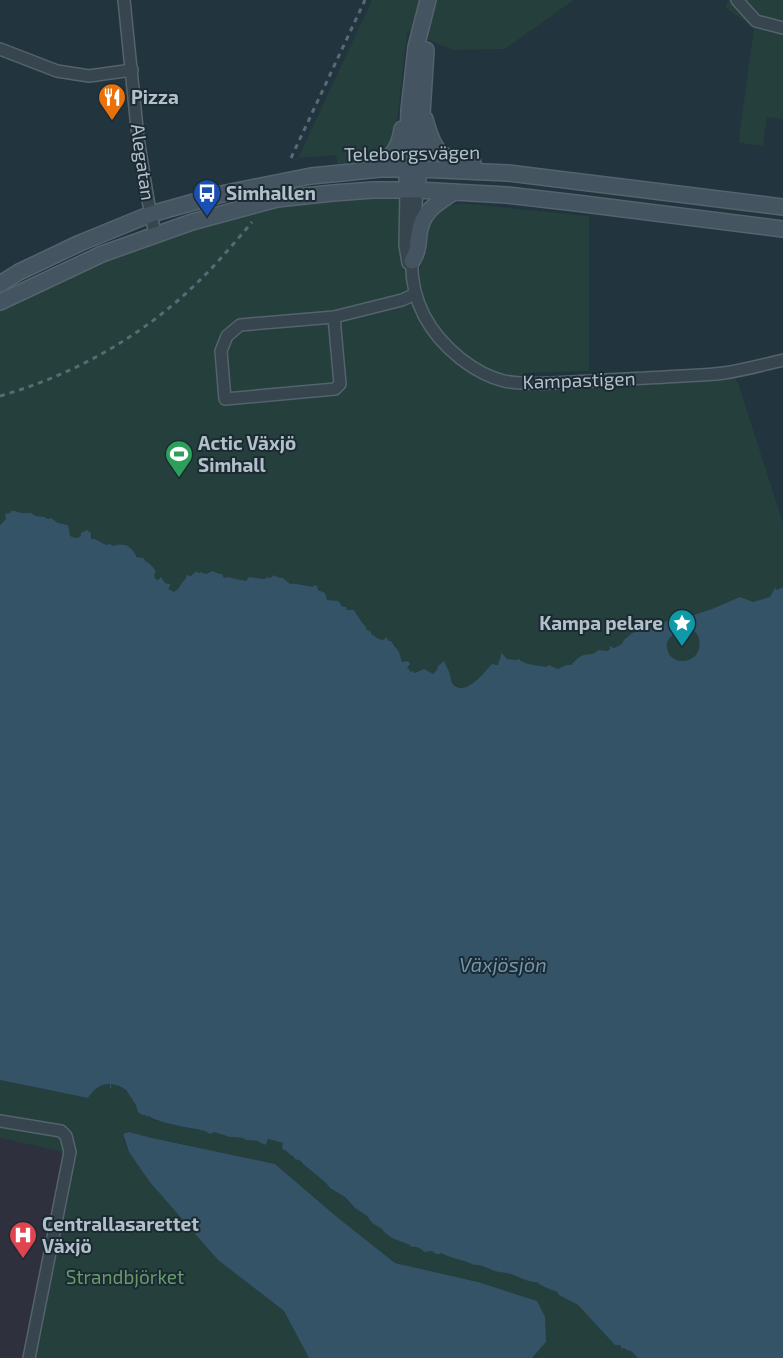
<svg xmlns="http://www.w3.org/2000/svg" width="783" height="1358" viewBox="0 0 783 1358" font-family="'Exo 2',sans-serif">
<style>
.medical{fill:#2e303e}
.green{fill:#243f3c}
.water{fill:#355366}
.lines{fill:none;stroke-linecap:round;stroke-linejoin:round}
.street-casing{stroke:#54636c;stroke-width:14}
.secondary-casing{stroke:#54636c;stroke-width:18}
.street{stroke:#36454e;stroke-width:11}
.secondary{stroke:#445561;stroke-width:15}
.rail{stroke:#586a75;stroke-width:3;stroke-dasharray:5 5;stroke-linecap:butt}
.labels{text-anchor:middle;stroke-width:4;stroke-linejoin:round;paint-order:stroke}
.poi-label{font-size:19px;font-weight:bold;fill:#b2c0c9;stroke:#1b2a33;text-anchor:start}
.street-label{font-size:19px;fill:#b2c0c9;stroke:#1b2a33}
.park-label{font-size:19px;fill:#689b69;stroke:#1b2a33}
.water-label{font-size:20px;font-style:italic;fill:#7097ae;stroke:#1b2a33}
</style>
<rect width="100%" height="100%" fill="#22343e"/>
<path class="medical" d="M0,1138L59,1151L65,1161L25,1358H0Z"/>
<g class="green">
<path d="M372,0H574L505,49L453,50L407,31L396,134L379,163L338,168L336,155L298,158Z"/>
<path d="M728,0H783V119L767,117L763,146L740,143L739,137L754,28L725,7Z"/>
<path d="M417,190L415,294L451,351L503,381L732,371L739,386L783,523V587L776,590L771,597L753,602L712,609L685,618C694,632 705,639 696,656C693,658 689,660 685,661C673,663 663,652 668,640C669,636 673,634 677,632L676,619L668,620L658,627L629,635L622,644L614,648L610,647L607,651H597L594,654L581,656L575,660L571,665H566L558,669L549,665L546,667C538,665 525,666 520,659C512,661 505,660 502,652H500L501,654L499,658L500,661L498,665L494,663L488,668L473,684L464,688L458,687L452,682L448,669L444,661C440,665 437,671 433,674C425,669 418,674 410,672L409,669L406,668L408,660L405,662H402L395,645L385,637L383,640L379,639L371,634V632L366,629V627C361,622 358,616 354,610H347L346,607L341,606V604L335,601L327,600L325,593L318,590L313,586V587L299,584H290L283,578L277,577L274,575L270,578L268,577L265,579L249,577L246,581L227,577L224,578L222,574L217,573L213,571L206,574L201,572L199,573L197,571H195L191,576L186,575V578L181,584L178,589L174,593L167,589L170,586V584L165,583L160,577L158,580L155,579L154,574L156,571L145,561V559C136,557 131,549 124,544L114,546L109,544L106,545L95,539H91L92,535L87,530L81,534V536C76,539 75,538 70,537L68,525L58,523L53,519L36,516L31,513H21L15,511H12L10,513H8L6,519L0,525V302L102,254L277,199Z"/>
<path d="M459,203L589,216V371L525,373L522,379L504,375L485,370L466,360L434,323L424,300L419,275L425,233L429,219L439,209Z"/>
<path d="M0,1080L88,1098C93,1090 100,1084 110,1084L111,1087V1084C123,1086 131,1094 136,1105C138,1110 138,1112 142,1115H146L152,1119L169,1124L193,1129L203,1130L209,1133L214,1132L230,1137L243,1138L253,1141H259L260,1143H265V1146L268,1139L284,1143L282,1149H284L294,1158L301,1161L303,1164L325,1182L330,1188L345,1197L355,1208L367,1216L372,1223L382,1229L388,1235L401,1241L423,1249L424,1252L432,1251L437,1255L441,1253L448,1257H454L462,1261L477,1264L493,1270L509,1273L529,1280L531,1282H537C539,1285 552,1291 556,1291L559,1295L578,1305L615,1345H620L622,1349L624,1348L627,1350L631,1351L638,1358H532L546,1342L537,1301L478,1282L395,1263L337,1217L275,1164L152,1138L129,1132L123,1134L124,1140L129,1152L218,1260L284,1311L309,1358H25L65,1161L59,1151L0,1138Z"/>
</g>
<g class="water">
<path d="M11,511H15L21,513H31L36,516L45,517L48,519L51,518L58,523L68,525L70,536C75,538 76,539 81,536V533L87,530L91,533V539H95L106,545L109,544L114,546C126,542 131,547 137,557L144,558L145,561C148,562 155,568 156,572L154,574L155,579L158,580L161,577L165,583L170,584V586L168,589L174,592L178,589L181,584L186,578V575L191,576L196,571L199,573L201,572L206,574L213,571L217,573L222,574L224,578L227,577L246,581L249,577L264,579L268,577L270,578L274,575L277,577L283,578L290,584C298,583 305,586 313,587L314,585L317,586L318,590L325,593L327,600L338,601L341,604V606L346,607L347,610H354C358,616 361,622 366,627V629L371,632V634L379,639L383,640L386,637L389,641H391L399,652L402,662L408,661L410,664L407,668L409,669L410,672L412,671L415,673L424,669L433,674L437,670L438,666L444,661C446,666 449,670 450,675C451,677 451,681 452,683C465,699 484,672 492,664L498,665L501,654L500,651L507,659L516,660L519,659C525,665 537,665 546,667L549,665L558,669L566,665H571C575,661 578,657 584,655C590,654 594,655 598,650L607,651L610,649L609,646L614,648L622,644L624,640L632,633L658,627L668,620L676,619L677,632C671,636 666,640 667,647C669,669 704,664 699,640C698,632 692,629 686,627L685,618L712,609L740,597L753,602L770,597L775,588L777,590L783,587V1358H638L631,1351L627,1350L624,1348L622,1349L620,1345H615L578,1305L559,1295L556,1291C553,1291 539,1285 537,1282C529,1283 516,1275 507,1273C502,1272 497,1272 492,1270C486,1268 480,1264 474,1265C463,1259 451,1259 441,1253C438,1256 434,1253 432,1251L424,1252C422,1248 415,1246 411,1247L410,1245L392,1238L384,1232L382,1229L372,1223L367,1216L355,1208L345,1197L330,1188L325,1182L303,1164L301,1161L295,1159L293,1156C289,1155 286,1149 282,1149L283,1143L268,1139L265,1147V1144L260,1143L259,1141L246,1140L243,1138L230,1137L214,1132L210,1134C204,1129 198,1130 191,1128C182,1127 154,1121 149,1116L147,1117L146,1115H142L138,1112L136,1105L126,1090L119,1086L111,1084V1088H110V1084C100,1084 93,1090 88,1098L0,1080V525L6,519L5,514L10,513Z"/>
<path d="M129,1132L152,1138L275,1164L337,1217L395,1263L478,1282L537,1301L545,1317L546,1342L532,1358H309L284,1311L218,1260L149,1181L129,1152L123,1134Z"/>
</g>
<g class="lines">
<g class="street-casing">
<g id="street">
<path d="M124,0L138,138L148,200L155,234"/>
<path d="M737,0L756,21L783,28"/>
<path d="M0,49L57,71L89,76L132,70"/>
<path d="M406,190L405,245L408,263"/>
<path d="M414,235L417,190"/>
<path d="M412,254C409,298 427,332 461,359C474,369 488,377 504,381C529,386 566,382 591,381C622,379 652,378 682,376C696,375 710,375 724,373C744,370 763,365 783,360"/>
<path d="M334,317L240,325L227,336L221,351L225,399L335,389L340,384L334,317L402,300L415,294"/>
<path d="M0,1121L61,1131L66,1136L70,1152L29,1358"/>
</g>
</g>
<g class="secondary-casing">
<g id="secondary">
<path d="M425,119C434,152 439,159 473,162"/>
<path d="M371,169C390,159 399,151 402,129"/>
<path d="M407,179L409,110L416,47L428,0"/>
<path d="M418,179L426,50"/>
<path d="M412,261C418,252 418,244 419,234C422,211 436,204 454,192"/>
<path d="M0,284L19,272L80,243L151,214L226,193L311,176L342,173L380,169H418L508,173L783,207"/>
<path d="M0,302L102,254L192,222L277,199L333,193L373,190H417L507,195L576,203L783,229"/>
</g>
</g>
<use href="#street" class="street"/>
<use href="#secondary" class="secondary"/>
<g class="rail">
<path d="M291,158L365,0"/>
<path d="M0,396C77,374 148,333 204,276C221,259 237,240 252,222"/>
</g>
</g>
<defs>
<g id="restaurant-pin" transform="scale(1.4375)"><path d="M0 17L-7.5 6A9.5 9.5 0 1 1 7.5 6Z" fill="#e8710a" stroke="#1b2a33"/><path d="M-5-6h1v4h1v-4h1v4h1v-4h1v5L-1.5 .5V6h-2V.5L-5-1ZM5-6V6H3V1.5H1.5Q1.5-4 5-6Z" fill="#fff"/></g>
<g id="bus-pin" transform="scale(1.4375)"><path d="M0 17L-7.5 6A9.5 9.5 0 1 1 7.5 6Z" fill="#1a4fb4" stroke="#1b2a33"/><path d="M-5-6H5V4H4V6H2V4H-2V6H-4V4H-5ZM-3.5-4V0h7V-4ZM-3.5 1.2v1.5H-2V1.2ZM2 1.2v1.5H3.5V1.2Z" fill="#fff"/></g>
<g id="stadium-pin" transform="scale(1.4375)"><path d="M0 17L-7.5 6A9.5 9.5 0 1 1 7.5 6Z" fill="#2e9e5b" stroke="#1b2a33"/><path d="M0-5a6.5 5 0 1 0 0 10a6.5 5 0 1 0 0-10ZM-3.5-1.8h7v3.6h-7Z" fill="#fff"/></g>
<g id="sight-pin" transform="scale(1.4375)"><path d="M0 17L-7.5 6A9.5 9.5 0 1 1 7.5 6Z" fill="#0f9aa8" stroke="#1b2a33"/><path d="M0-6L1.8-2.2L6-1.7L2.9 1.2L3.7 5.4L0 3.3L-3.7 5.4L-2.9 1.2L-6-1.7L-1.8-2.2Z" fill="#fff"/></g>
<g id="hospital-pin" transform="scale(1.4375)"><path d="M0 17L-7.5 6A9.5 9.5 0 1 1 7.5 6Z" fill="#e0444e" stroke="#1b2a33"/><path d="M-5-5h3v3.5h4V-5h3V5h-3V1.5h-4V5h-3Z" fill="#fff"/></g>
</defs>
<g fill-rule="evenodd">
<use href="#restaurant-pin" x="112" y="97"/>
<use href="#bus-pin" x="207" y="193"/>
<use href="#stadium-pin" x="179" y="454"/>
<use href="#sight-pin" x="682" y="623"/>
<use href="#hospital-pin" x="23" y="1235"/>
</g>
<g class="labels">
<g class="poi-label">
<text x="131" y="104">Pizza</text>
<text x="226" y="200">Simhallen</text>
<text x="198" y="450">Actic Växjö<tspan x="198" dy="22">Simhall</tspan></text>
<text x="663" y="630" text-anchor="end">Kampa pelare</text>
<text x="42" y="1231">Centrallasarettet<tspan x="42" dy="22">Växjö</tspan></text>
</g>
<g class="street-label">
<text transform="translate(412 153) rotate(-1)" y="7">Teleborgsvägen</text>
<text transform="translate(143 162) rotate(82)" y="7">Alegatan</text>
<text transform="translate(579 380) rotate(-2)" y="7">Kampastigen</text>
</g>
<g class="park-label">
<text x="125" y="1284">Strandbjörket</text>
</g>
<g class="water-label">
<text x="503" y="972">Växjösjön</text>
</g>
</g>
</svg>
